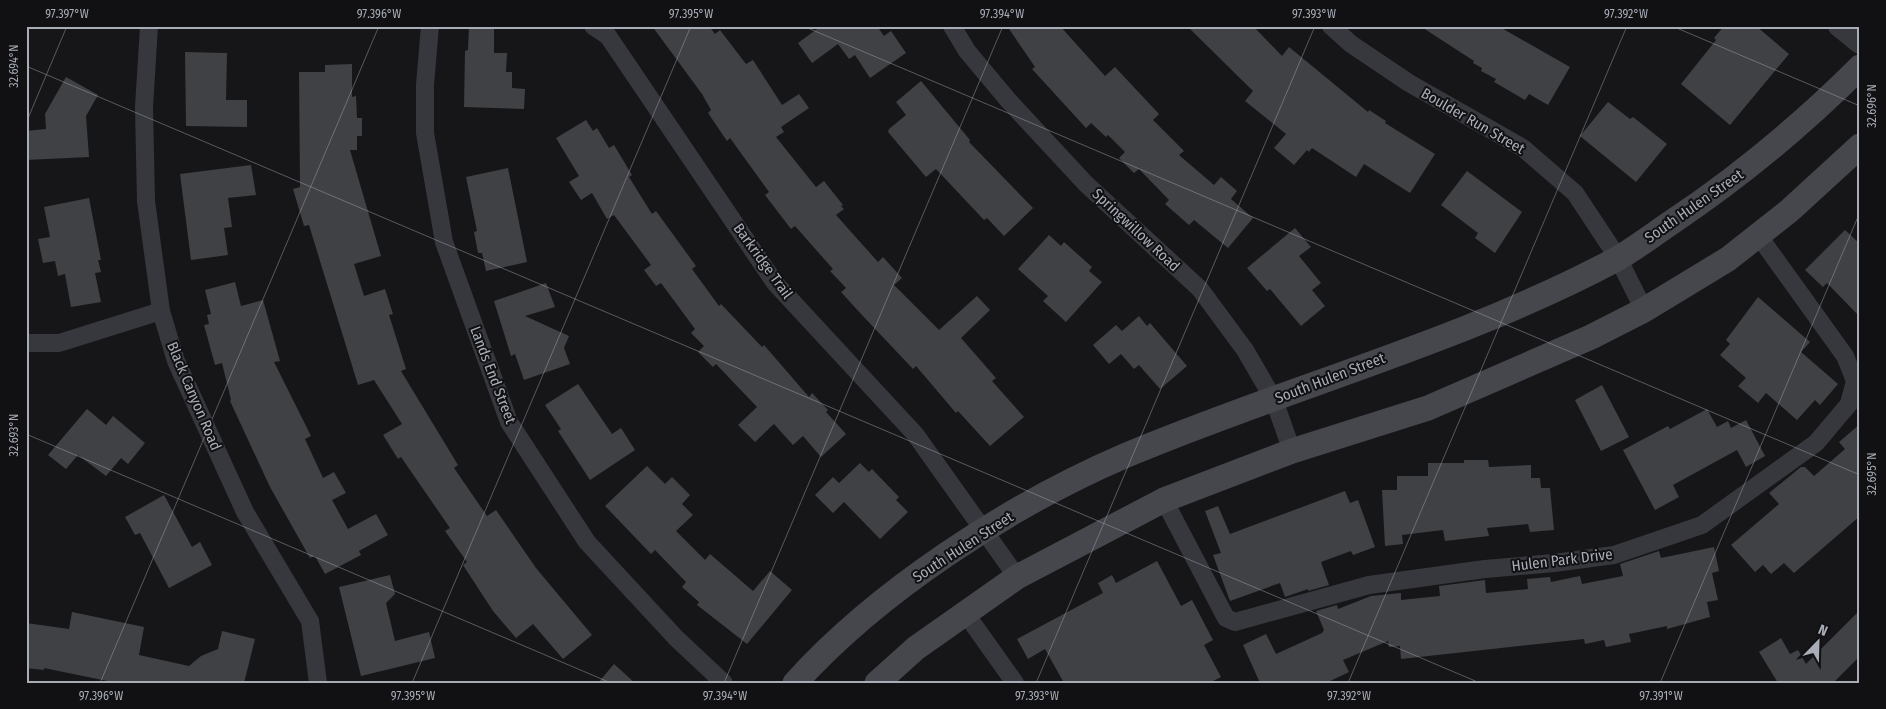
<svg xmlns="http://www.w3.org/2000/svg" width="1886" height="709" viewBox="0 0 1886 709" font-family="'Fira Sans Condensed',sans-serif">
<style>
.building{fill:#404145}
.lines{fill:none;stroke-linecap:round;stroke-linejoin:round}
.minor{stroke:#37383d;stroke-width:18}
.tertiary{stroke:#37383d;stroke-width:22}
.secondary{stroke:#45474d;stroke-width:25}
.ticks{fill:none;stroke:#a8adb8;stroke-width:1;stroke-opacity:0.45}
.labels{text-anchor:middle;stroke-width:4;stroke-linejoin:round;paint-order:stroke}
.street-label{font-size:15px;fill:#a8adb8;stroke:#111113}
.neatline{fill:none;stroke:#a8adb8;stroke-width:2}
.ticks-label{font-size:12px;text-anchor:middle;fill:#a8adb8}
</style>
<rect width="100%" height="100%" fill="#161618"/>
<g class="building">
<path d="M469,26H494V53H507L506,72H512V88L525,89L524,109L464,107L465,51L468,50Z"/>
<path d="M652,26H709L715,34L720,30L746,64L753,60L782,105L799,94L809,108L781,127L784,132L776,137L816,187L824,181L843,205L841,206L844,209L836,215L878,262L883,257L902,278L894,285L939,330L977,296L990,310L961,338L996,378L992,381L1024,417L990,446L958,411L956,413L916,366L913,369L861,314L841,292L846,288L830,271L833,269L795,226L791,229L765,195L769,192L730,138L727,141L708,113L711,110L702,94Z"/>
<path d="M821,26H877L884,36L891,31L906,53L870,78L855,55L849,59L838,44L812,63L798,43Z"/>
<path d="M1007,26H1060L1105,76L1115,67L1159,114L1153,120L1184,151L1179,155L1214,185L1221,177L1237,191L1231,199L1253,218L1228,248L1194,220L1189,225L1165,204L1169,200L1139,169L1134,173L1119,158L1125,152L1108,135L1106,137L1091,123L1086,128L1032,69L1035,67Z"/>
<path d="M1187,26H1253L1282,56L1289,47L1368,112L1369,110L1386,121L1385,123L1435,154L1410,193L1364,164L1356,177L1312,148L1309,152L1307,150L1294,165L1274,148L1286,134L1245,101L1253,91Z"/>
<path d="M1420,26H1498L1570,67L1548,105L1529,94L1525,100L1494,82L1496,79L1481,71L1482,68L1473,63L1474,61Z"/>
<path d="M1724,26H1756L1789,54L1730,125L1681,84L1716,40L1714,38Z"/>
<path d="M185,52L227,53L226,100H247V127L186,126Z"/>
<path d="M352,64V97L356,96L357,118H362V136H357V150H350L381,256L354,264L364,296L385,289L393,314L389,315L406,369L401,371L458,465L454,468L487,516L496,510L536,568L592,635L563,659L533,624L516,638L493,611L463,565L467,562L445,531L450,528L401,457L398,459L383,435L402,424L374,380L358,385L309,225L304,226L293,189L300,187L299,72H325V65Z"/>
<path d="M66,77L98,95L86,116L89,157L26,160V131L46,129L45,114Z"/>
<path d="M921,81L970,140L969,142L1033,208L1004,236L987,218L984,220L936,169L926,177L888,132L889,129L906,115L896,102Z"/>
<path d="M1608,102L1630,119L1633,117L1667,144L1636,182L1580,136Z"/>
<path d="M586,120L593,131L597,128L609,148L614,145L632,175L629,177L652,214L656,211L696,266L692,269L719,306L721,304L762,347L764,345L809,397L812,393L828,410L826,412L846,434L821,457L803,436L793,445L774,424L755,442L738,425L757,407L716,364L713,367L698,352L704,346L691,333L695,329L661,283L656,286L644,270L651,265L614,215L607,219L592,193L581,200L569,182L579,176L556,138Z"/>
<path d="M251,165L256,195L228,198L232,227L224,228L228,255L191,260L180,174Z"/>
<path d="M508,168L527,262L486,271L482,253H478L474,232L477,231L466,177Z"/>
<path d="M1467,171L1522,212L1495,253L1475,238L1478,233L1441,205Z"/>
<path d="M89,198L101,260H98L101,272L95,273L101,302L71,307L65,274L58,276L55,261L43,263L38,239L50,237L44,207Z"/>
<path d="M1295,228L1311,247L1299,256L1321,283L1312,290L1325,306L1301,326L1270,289L1267,291L1247,268Z"/>
<path d="M1845,230L1860,244V317L1827,283L1823,287L1805,270Z"/>
<path d="M1049,235L1061,246L1064,242L1092,267L1089,271L1102,282L1066,322L1043,301L1048,296L1018,269Z"/>
<path d="M235,282L241,306L263,300L280,361L274,362L311,436L305,439L323,478L334,472L346,493L332,500L348,529L376,514L388,535L359,551L361,555L325,574L315,556L310,558L270,487L230,401L231,400L222,363L215,365L204,325L209,324L207,315L211,314L205,290Z"/>
<path d="M546,283L555,307L525,316L569,336L564,348L570,364L524,380L515,354L511,356L494,301Z"/>
<path d="M1758,297L1810,342L1801,352L1838,384L1820,405L1815,400L1797,420L1766,393L1758,403L1738,386L1746,378L1720,355L1730,344L1726,340Z"/>
<path d="M1139,316L1147,326L1150,323L1187,366L1160,389L1139,365L1134,369L1121,354L1109,364L1093,345L1116,325L1122,331Z"/>
<path d="M578,384L612,434L621,428L635,450L590,480L558,431L561,429L545,405Z"/>
<path d="M1602,385L1629,437L1601,451L1575,400Z"/>
<path d="M87,409L106,425L113,416L145,443L128,464L121,458L106,476L78,455L66,469L48,455Z"/>
<path d="M1707,409L1717,427L1728,421L1731,428L1746,420L1765,456L1746,467L1737,450L1673,485L1679,497L1655,510L1623,450L1668,426L1670,429Z"/>
<path d="M1860,424V516L1794,573L1784,563L1771,574L1763,565L1755,572L1731,545L1779,504L1769,493L1801,467H1805L1814,476L1845,449L1839,442Z"/>
<path d="M1464,460H1488L1489,467L1531,465V478H1540L1541,488H1550L1554,530L1530,532L1528,524L1487,528L1489,536L1445,541L1443,530L1402,535L1403,544L1385,546L1382,490H1397V476H1428V463H1464Z"/>
<path d="M860,463L869,472L872,469L899,497L896,500L908,512L880,539L844,502L833,513L815,495L833,477L839,483Z"/>
<path d="M647,466L665,484L672,477L690,495L682,504L693,515L676,531L705,560L710,554L753,591L770,571L792,590L747,644L697,605L699,602L682,587L686,582L655,550L651,554L605,506Z"/>
<path d="M1345,491L1350,503L1358,500L1375,547L1353,555L1351,551L1321,562L1329,585L1308,591V589L1285,597L1280,583L1230,601L1213,555L1221,553L1205,511L1218,506L1230,534Z"/>
<path d="M164,495L192,547L200,542L212,565L169,588L140,533L135,535L125,517Z"/>
<path d="M1714,547L1719,571L1712,573L1718,600L1707,602L1710,617L1667,629V626L1629,634L1631,642L1606,647L1604,640L1585,644L1584,639L1401,659L1400,646L1389,647L1388,641L1343,660L1349,672L1326,683H1260L1243,645L1266,634L1276,654L1322,633L1324,630L1316,611L1337,605L1338,609L1371,596L1401,593V600L1440,596L1439,586L1485,580L1486,593L1528,589L1527,579L1550,577L1551,582L1580,576L1582,584L1623,576L1620,564L1659,551L1661,558Z"/>
<path d="M1157,561L1181,606L1192,600L1213,640L1204,645L1221,677L1209,683H1064L1045,649L1028,659L1017,639L1103,593L1098,583L1112,575L1116,583Z"/>
<path d="M390,575L395,594L386,603L395,641L429,632L435,658L361,676L339,587Z"/>
<path d="M1860,610V656L1833,683H1778L1759,652L1781,638L1790,654L1798,650L1806,664Z"/>
<path d="M72,612L144,627L139,655L189,666L201,656L218,649L222,631L255,639L244,683H117L44,668V670L26,668V623L69,629Z"/>
<path d="M614,664L635,683H598Z"/>
</g>
<g class="lines">
<g class="minor">
<path d="M149,26L144,107L146,201L161,311L176,361L245,512L310,621L318,683"/>
<path d="M430,26L425,85V133L444,242L509,422L587,542L676,638L724,683"/>
<path d="M593,26L608,36L775,283L915,434L1017,577"/>
<path d="M952,26L967,51L1008,100L1086,184L1200,289L1245,350L1274,400L1292,451"/>
<path d="M1331,26L1351,44L1409,83L1523,148L1575,193L1618,258L1644,310"/>
<path d="M26,343H59L161,311"/>
<path d="M1164,500L1226,618L1235,622L1369,585L1485,569L1554,563L1614,555L1702,525L1816,443L1849,404L1855,381L1845,356L1758,235"/>
<path d="M966,614L1015,683"/>
</g>
<path class="tertiary" d="M1839,26L1860,43"/>
<g class="secondary">
<path d="M795,683C878,591 1009,506 1122,457C1285,388 1459,343 1615,260C1635,249 1654,234 1672,222C1742,175 1801,126 1860,67"/>
<path d="M877,683L916,648L1017,577L1164,500L1292,451L1428,408L1591,337L1644,310L1728,259L1789,211L1860,146"/>
</g>
</g>
<path class="ticks" d="M803,26L1860,475M1672,26L1860,106M26,66L1480,683M26,123L67,26M26,434L611,683M100,683L379,26M412,683L691,26M724,683L1003,26M1036,683L1315,26M1348,683L1627,26M1660,683L1860,212"/>
<g class="labels">
<g class="street-label">
<text transform="translate(1473 121) rotate(30)" y="5">Boulder Run Street</text>
<text transform="translate(1694 206) rotate(-35)" y="5">South Hulen Street</text>
<text transform="translate(1136 230) rotate(43)" y="5">Springwillow Road</text>
<text transform="translate(763 261) rotate(54)" y="5">Barkridge Trail</text>
<text transform="translate(493 375) rotate(69)" y="5">Lands End Street</text>
<text transform="translate(1330 378) rotate(-21)" y="5">South Hulen Street</text>
<text transform="translate(194 396) rotate(67)" y="5">Black Canyon Road</text>
<text transform="translate(963 547) rotate(-33)" y="5">South Hulen Street</text>
<text transform="translate(1562 560) rotate(-7)" y="5">Hulen Park Drive</text>
</g>
</g>
<rect width="1886" height="709" fill="none" stroke="#111113" stroke-width="55"/>
<g transform="translate(1818 642) rotate(23)" stroke="#111113" stroke-width="4" paint-order="stroke">
<path d="M0-4L9 19L0 12L-9 19Z" fill="#a8adb8"/>
<text y="-8" font-size="14" font-weight="bold" text-anchor="middle" fill="#a8adb8">N</text>
</g>
<rect x="28" y="28" width="1830" height="654" class="neatline"/>
<g class="ticks-label">
<text x="67" y="18">97.397°W</text>
<text x="379" y="18">97.396°W</text>
<text x="691" y="18">97.395°W</text>
<text x="1002" y="18">97.394°W</text>
<text x="1314" y="18">97.393°W</text>
<text x="1626" y="18">97.392°W</text>
<text transform="translate(14 66) rotate(-90)" y="4">32.694°N</text>
<text transform="translate(1872 106) rotate(-90)" y="4">32.696°N</text>
<text transform="translate(14 435) rotate(-90)" y="4">32.693°N</text>
<text transform="translate(1872 474) rotate(-90)" y="4">32.695°N</text>
<text x="101" y="700">97.396°W</text>
<text x="413" y="700">97.395°W</text>
<text x="725" y="700">97.394°W</text>
<text x="1037" y="700">97.393°W</text>
<text x="1349" y="700">97.392°W</text>
<text x="1661" y="700">97.391°W</text>
</g>
</svg>
